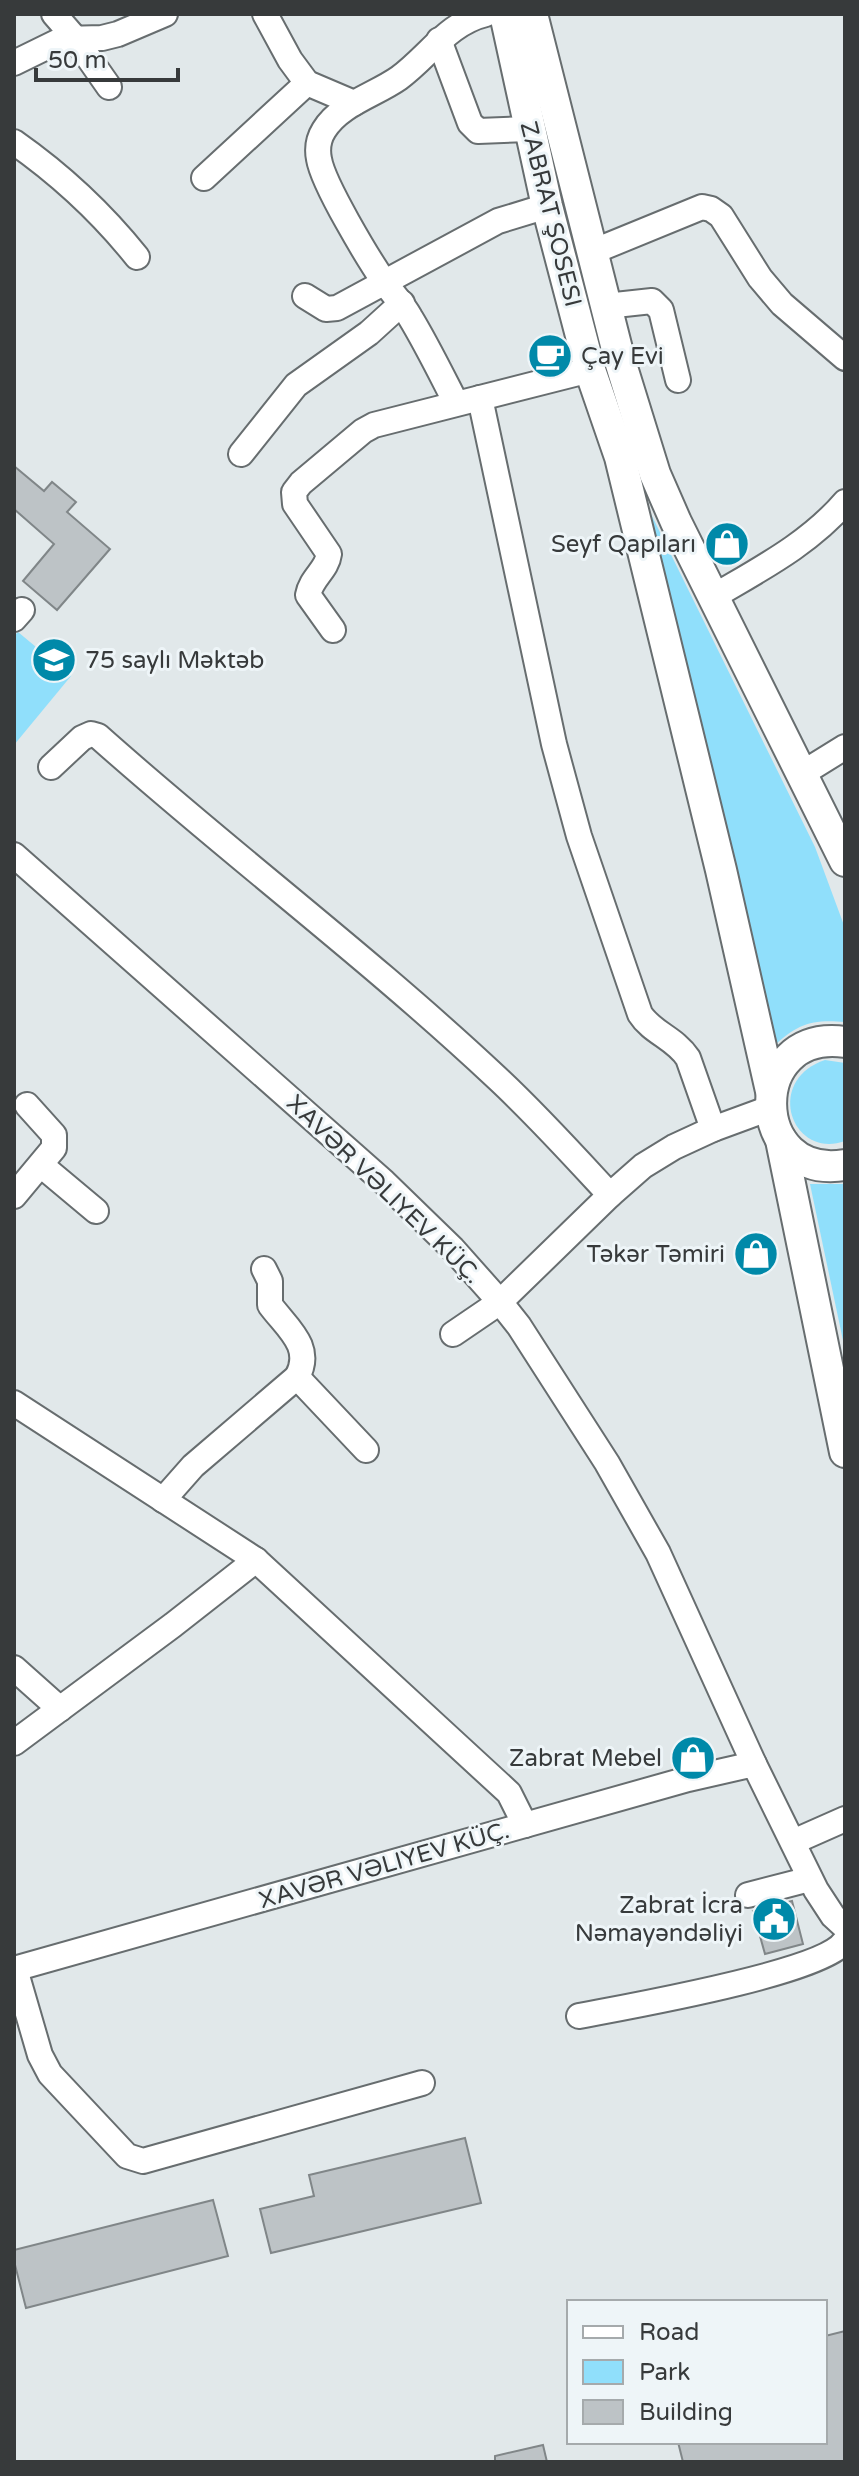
<svg xmlns="http://www.w3.org/2000/svg" width="859" height="2476" viewBox="0 0 859 2476" font-family="'Varela Round',sans-serif">
<style>
.green{fill:#90dffb}
.building{fill:#bdc3c6;stroke:#808688;stroke-width:2}
.lines{fill:none;stroke-linecap:round;stroke-linejoin:round}
.minor-casing{stroke:#676d6f;stroke-width:28}
.major-casing{stroke:#676d6f;stroke-width:34}
.minor{stroke:#fff;stroke-width:24}
.major{stroke:#fff;stroke-width:30}
.labels{text-anchor:middle;stroke-width:6;stroke-linejoin:round;paint-order:stroke}
.street-label{font-size:24px;fill:#373a3b;stroke:#eef5f8}
.poi-label{font-size:24px;fill:#373a3b;stroke:#eef5f8;text-anchor:end}
</style>
<rect width="100%" height="100%" fill="#e1e8ea"/>
<g class="green">
<path d="M650,512L815,847L845,928V1022C812,1019 797,1024 774,1046Z"/>
<path d="M18,632L71,676L14,745V636Z"/>
<path d="M825,1060L845,1063V1141C791,1160 764,1080 825,1060Z"/>
<path d="M810,1184H845V1350Z"/>
</g>
<g class="building">
<path d="M14,466L44,491L52,482L76,502L67,512L110,549L57,610L23,581L54,544L14,509Z"/>
<path d="M792,1901L803,1944L765,1954L753,1911Z"/>
<path d="M465,2138L481,2203L271,2253L260,2209L314,2196L309,2175Z"/>
<path d="M213,2200L228,2256L26,2308L14,2261V2250Z"/>
<path d="M845,2331V2462H683L678,2442H825V2336Z"/>
<path d="M543,2445L547,2462H495V2456Z"/>
</g>
<g class="lines">
<g class="minor-casing">
<g id="minor">
<path d="M54,14L74,37L109,87"/>
<path d="M265,14L290,60L307,83L354,103"/>
<path d="M439,40L470,123L478,131L529,129"/>
<path d="M14,63L63,39L102,38L118,34L165,14"/>
<path d="M14,142C61,175 101,212 137,257"/>
<path d="M204,178L307,83"/>
<path d="M592,252L702,207L711,209L721,216L760,278L782,304L845,358"/>
<path d="M305,296L326,309L337,308L498,221L547,206"/>
<path d="M606,306L652,301L661,310L678,380"/>
<path d="M480,398L554,744L579,836L640,1014C652,1033 675,1038 688,1058L713,1129"/>
<path d="M456,403C441,374 427,345 410,317C403,304 393,294 385,283C369,260 323,184 319,159C317,149 319,138 324,130C340,104 375,95 399,78C429,56 448,23 486,14"/>
<path d="M241,454L296,385L369,333L402,303"/>
<path d="M713,597C760,569 809,544 845,502"/>
<path d="M14,619L22,610"/>
<path d="M333,630L308,595C311,578 327,570 329,554L295,504L294,492L301,483L363,431L374,425L590,370"/>
<path d="M51,767L82,738L91,734L98,736C228,852 368,957 496,1077C536,1114 573,1155 610,1195"/>
<path d="M803,773L845,747"/>
<path d="M14,855L384,1182L452,1248L500,1302L519,1326L607,1463L658,1553L754,1764"/>
<path d="M41,1165L96,1211"/>
<path d="M14,1196L54,1148V1135L27,1105"/>
<path d="M453,1334L500,1302L610,1195L643,1166L674,1147L713,1129L770,1108"/>
<path d="M297,1377L366,1450"/>
<path d="M14,1403L256,1560L509,1793L525,1825"/>
<path d="M163,1500L193,1466L297,1377C314,1347 287,1328 270,1305V1281L264,1269"/>
<path d="M14,1668L60,1709"/>
<path d="M14,1743L173,1625L256,1560"/>
<path d="M793,1842L845,1819"/>
<path d="M748,1895L810,1879"/>
<path d="M14,1969L688,1779L754,1764L816,1890L833,1916L845,1927"/>
<path d="M15,1969L40,2055L50,2074L127,2156L143,2161L422,2083"/>
<path d="M579,2016C625,2007 823,1973 845,1941"/>
</g>
</g>
<g class="major-casing">
<g id="major">
<path d="M505,14L547,206L590,370L620,457L721,870L771,1091"/>
<path d="M532,14L620,361L655,474L676,522L845,861"/>
<path d="M845,1042C745,1028 748,1181 845,1165"/>
<path d="M781,1140L845,1452"/>
</g>
</g>
<use href="#minor" class="minor"/>
<use href="#major" class="major"/>
</g>
<defs>
<g id="cafe-disc" transform="scale(2.3)"><circle r="9.5" fill="#0089a9" stroke="#eef5f8"/><path d="M-5.5-4.5H6V0H3Q3 3.5 0 3.5H-2.5Q-5.5 3.5-5.5 0ZM3-3.2v2h1.7v-2ZM-6 4.5H4V6H-6Z" fill="#fff"/></g>
<g id="shop-disc" transform="scale(2.3)"><circle r="9.5" fill="#0089a9" stroke="#eef5f8"/><path d="M-5-2.5h2.3a2.7 3.5 0 0 1 5.4 0H5L5.5 6h-11ZM-1.5-2.5h3a1.5 2.3 0 0 0-3 0Z" fill="#fff"/></g>
<g id="school-disc" transform="scale(2.3)"><circle r="9.5" fill="#0089a9" stroke="#eef5f8"/><path d="M0-5L7-2L0 1L-7-2ZM-4 1L0 2.5L4 1V4Q0 6-4 4Z" fill="#fff"/></g>
<g id="civic-disc" transform="scale(2.3)"><circle r="9.5" fill="#0089a9" stroke="#eef5f8"/><path d="M-.6-6.5H3V-4.5H.6V-3L4-1V1h2V6H-6V1h2V-1L-.6-3ZM-1.2 2.5V6h2.4V2.5Z" fill="#fff"/></g>
</defs>
<g fill-rule="evenodd">
<use href="#cafe-disc" x="550" y="356"/>
<use href="#shop-disc" x="727" y="544"/>
<use href="#school-disc" x="54" y="660"/>
<use href="#shop-disc" x="756" y="1254"/>
<use href="#shop-disc" x="693" y="1758"/>
<use href="#civic-disc" x="774" y="1919"/>
</g>
<g class="labels">
<g class="street-label">
<text transform="translate(551 214) rotate(76)" y="8">ZABRAT ŞOSESI</text>
<text transform="translate(384 1189) rotate(44)" y="8">XAVƏR VƏLIYEV KÜÇ.</text>
<text transform="translate(384 1865) rotate(-16)" y="8">XAVƏR VƏLIYEV KÜÇ.</text>
</g>
<g class="poi-label">
<text x="581" y="364" text-anchor="start">Çay Evi</text>
<text x="696" y="552">Seyf Qapıları</text>
<text x="85" y="668" text-anchor="start">75 saylı Məktəb</text>
<text x="725" y="1262">Təkər Təmiri</text>
<text x="662" y="1766">Zabrat Mebel</text>
<text x="743" y="1913">Zabrat İcra<tspan x="743" dy="28">Nəmayəndəliyi</tspan></text>
</g>
</g>
<rect width="859" height="2476" fill="none" stroke="#373a3b" stroke-width="32"/>
<rect x="567" y="2300" width="260" height="144" fill="#eef5f8" stroke="#a5aaac" stroke-width="2"/>
<rect x="583" y="2326" width="40" height="12" fill="#ffffff" stroke="#a5aaac" stroke-width="2"/>
<text x="639" y="2340" font-size="24" fill="#373a3b">Road</text>
<rect x="583" y="2360" width="40" height="24" fill="#90dffb" stroke="#a5aaac" stroke-width="2"/>
<text x="639" y="2380" font-size="24" fill="#373a3b">Park</text>
<rect x="583" y="2400" width="40" height="24" fill="#bdc3c6" stroke="#a5aaac" stroke-width="2"/>
<text x="639" y="2420" font-size="24" fill="#373a3b">Building</text>
<path d="M36 68v12h142v-12" fill="none" stroke="#373a3b" stroke-width="4"/>
<text x="48" y="68" font-size="24" fill="#373a3b" stroke="#eef5f8" stroke-width="6" paint-order="stroke">50 m</text>
</svg>
